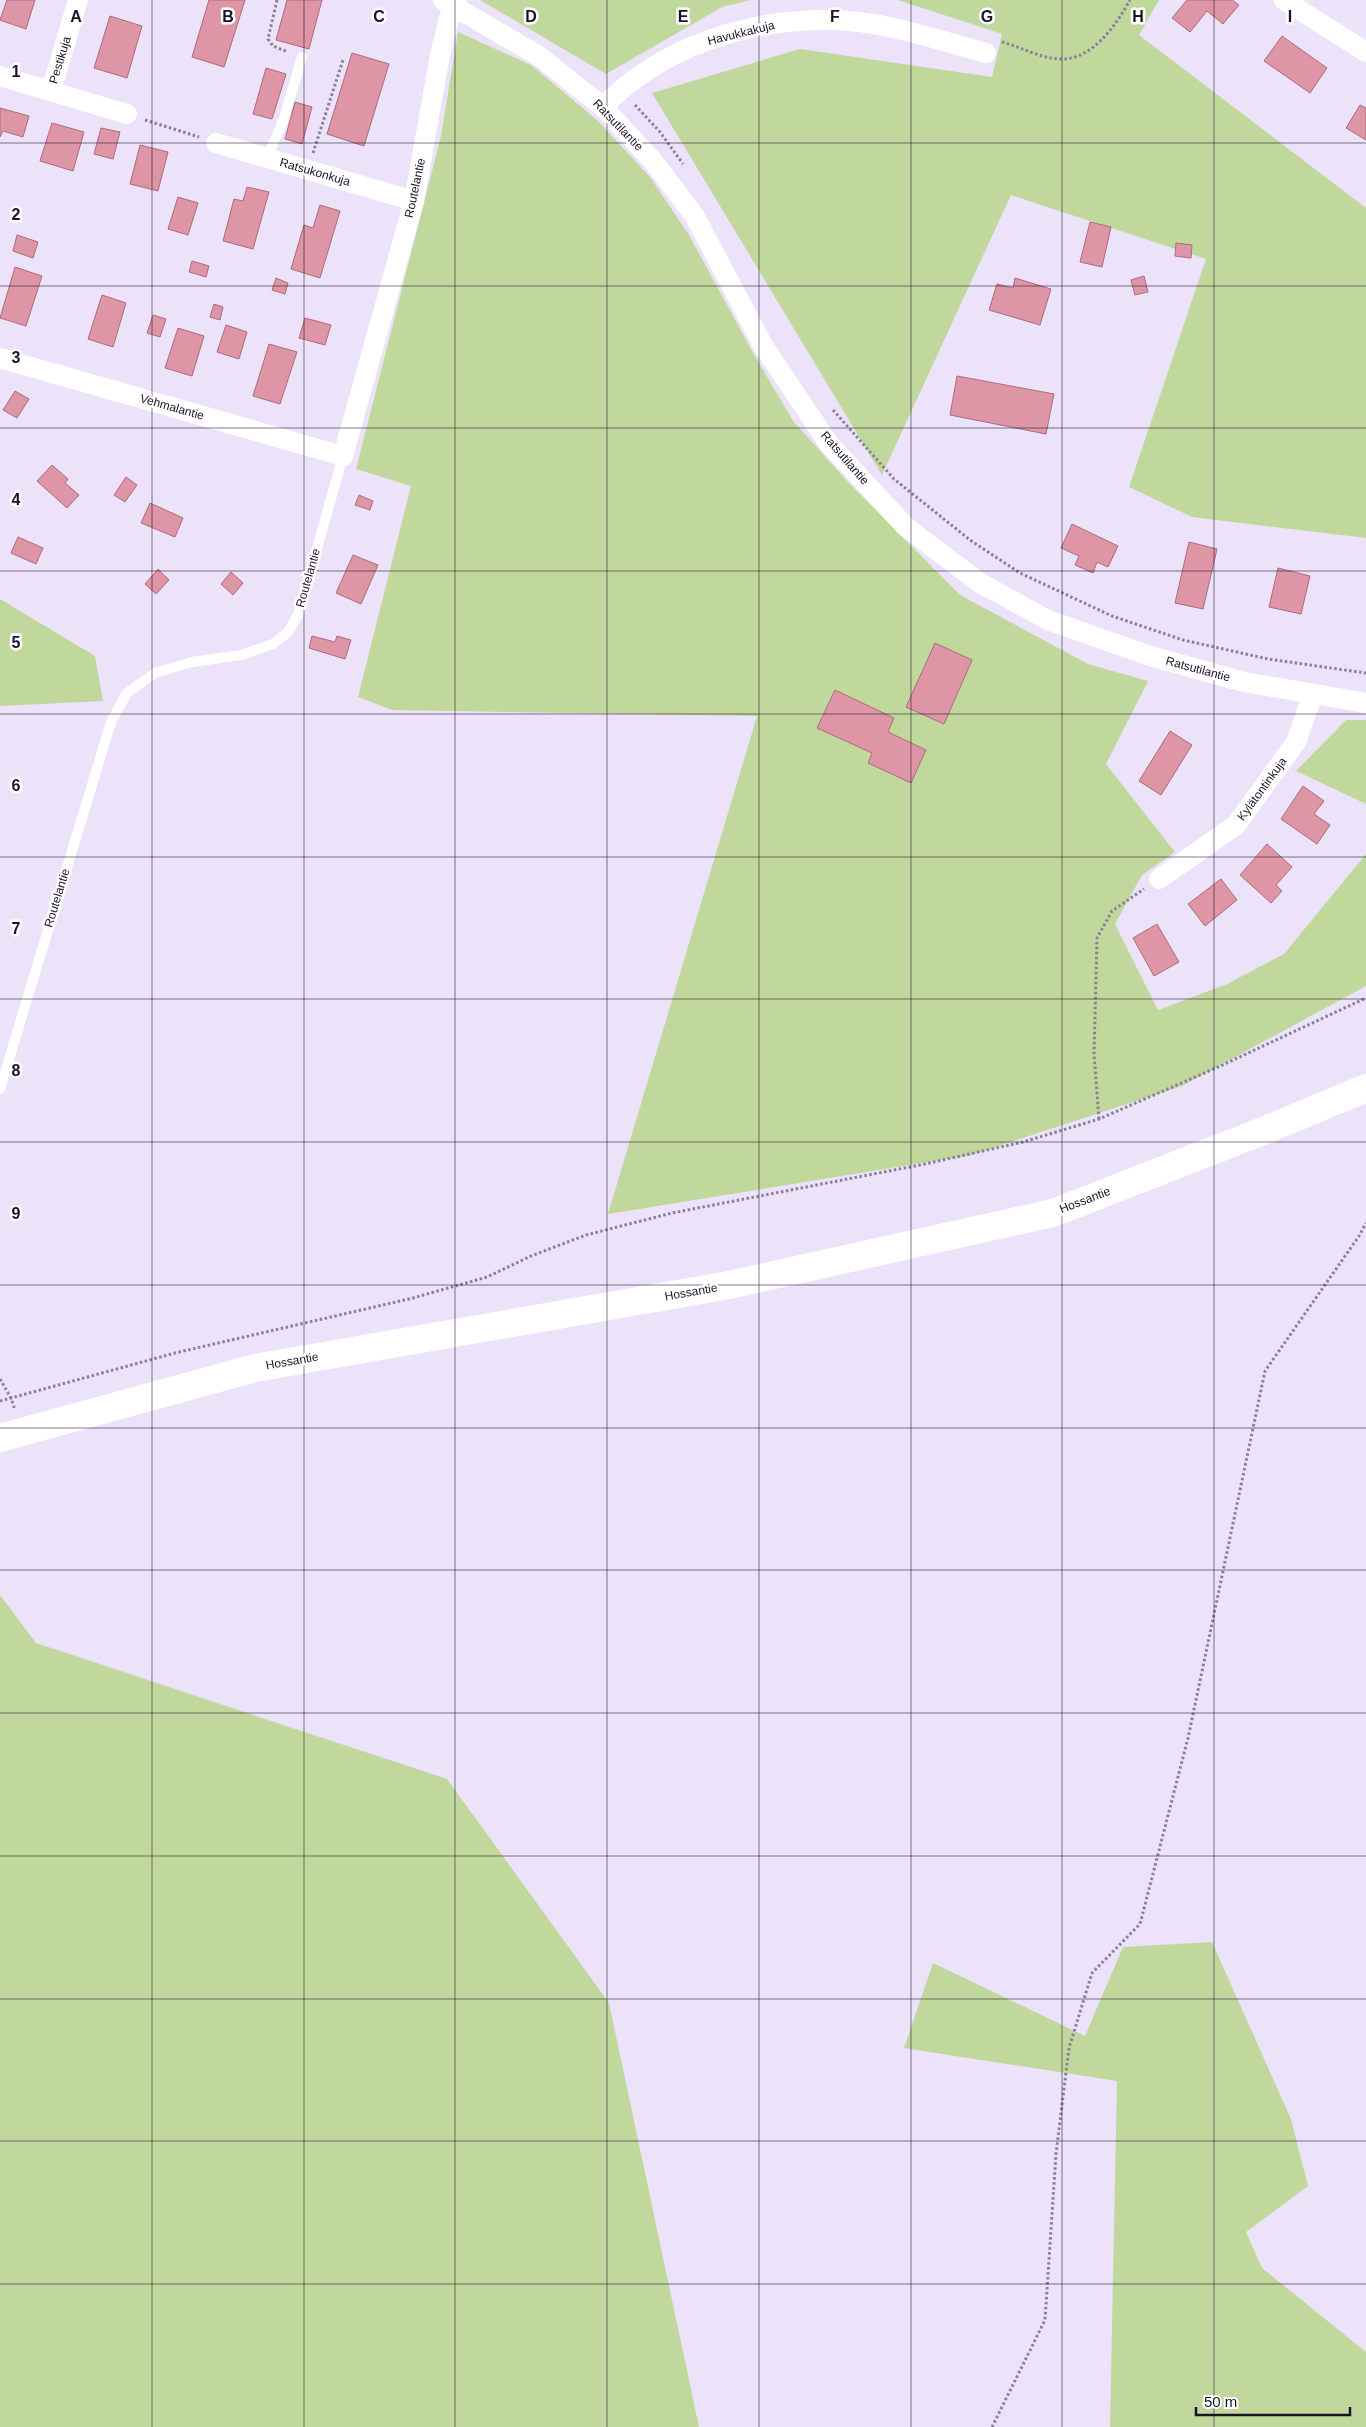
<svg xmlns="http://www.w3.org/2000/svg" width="1366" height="2427" viewBox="0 0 1366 2427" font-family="Helvetica,sans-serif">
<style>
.green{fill:#c1d89d}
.building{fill:#de95a5;stroke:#ad6b79}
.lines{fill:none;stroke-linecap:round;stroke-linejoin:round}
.path{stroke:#897f96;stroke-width:3;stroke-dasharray:2.5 2.5;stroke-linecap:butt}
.lane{stroke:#fff;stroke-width:10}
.street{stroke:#fff;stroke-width:20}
.secondary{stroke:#fff;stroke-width:28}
.grid{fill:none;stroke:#1c1227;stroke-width:1;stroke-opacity:0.55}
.labels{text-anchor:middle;stroke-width:5;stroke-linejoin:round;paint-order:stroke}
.street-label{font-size:12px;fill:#1c1227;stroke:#fff}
.grid-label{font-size:16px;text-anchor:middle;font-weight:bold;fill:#1c1227;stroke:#fff;stroke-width:5;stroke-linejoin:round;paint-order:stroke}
</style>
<rect width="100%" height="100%" fill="#ece2fa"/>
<g class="green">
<path d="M480,0H751L722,7L606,74Z"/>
<path d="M898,0H1159L1139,35L1366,208V538L1192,517L1129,487L1206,259L1011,195L882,475L652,93L800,49L992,77L1002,34Z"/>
<path d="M458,32L531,65L597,120L650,177L689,235L752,351L793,421L848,482L960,595L1088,664L1148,681L1106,764L1175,852L1142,875L1115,924L1158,1010L1227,984L1284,954L1366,854V986L1182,1086L971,1155L608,1214L757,716L392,710L358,697L411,486L356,469L441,136Z"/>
<path d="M0,599L95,656L103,701L0,706Z"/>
<path d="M1346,720H1366V804L1296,771Z"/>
<path d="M0,1595L36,1643L447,1779L609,2003L699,2427H0Z"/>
<path d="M1212,1942L1291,2119L1308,2186L1246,2232L1262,2268L1366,2352V2427H1110L1117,2081L904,2048L933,1963L1085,2036L1123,1947Z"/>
</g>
<g class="building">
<path d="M7,0H35L26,29L0,20Z"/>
<path d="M209,0H245L224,67L192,57Z"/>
<path d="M287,0H322L309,49L276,40Z"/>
<path d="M1187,0H1232L1239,5L1223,24L1207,11L1190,32L1172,18Z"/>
<path d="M110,16L142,26L127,78L94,68Z"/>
<path d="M1282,36L1327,68L1310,93L1264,61Z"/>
<path d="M352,53L389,64L364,146L327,134Z"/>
<path d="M266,68L286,74L272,119L253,114Z"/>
<path d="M295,102L312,107L302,144L285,139Z"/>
<path d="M1360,105L1366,108V140L1346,128Z"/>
<path d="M0,108L29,116L23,137L3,131L0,137Z"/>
<path d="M52,123L84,132L73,171L40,161Z"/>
<path d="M101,128L120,132L113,159L94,154Z"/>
<path d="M140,145L168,152L158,191L130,184Z"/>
<path d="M247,187L269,192L253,249L223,241L234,199L243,201Z"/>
<path d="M178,197L198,203L188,235L168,229Z"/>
<path d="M320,205L340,211L320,278L291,269L304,225L313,228Z"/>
<path d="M1090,222L1111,227L1102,267L1080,262Z"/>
<path d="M17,235L38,242L33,258L13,251Z"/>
<path d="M1176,243L1192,245L1191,258L1175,256Z"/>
<path d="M192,261L209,266L206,277L189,272Z"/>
<path d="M15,267L42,276L26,326L0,318Z"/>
<path d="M1144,276L1148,292L1135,295L1131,280Z"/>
<path d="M276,278L288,283L285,294L272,290Z"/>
<path d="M1015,278L1051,289L1040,325L989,310L997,284L1013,288Z"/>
<path d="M102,295L126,303L113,347L88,339Z"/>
<path d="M214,304L223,307L220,320L210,317Z"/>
<path d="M153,315L166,319L160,337L147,333Z"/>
<path d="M305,318L331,325L325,345L299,338Z"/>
<path d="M226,325L247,332L239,359L217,352Z"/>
<path d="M178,328L204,336L192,376L165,368Z"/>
<path d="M269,344L297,352L280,404L253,396Z"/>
<path d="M957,376L1054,394L1046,434L950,415Z"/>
<path d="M15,391L29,399L17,418L3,410Z"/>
<path d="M52,465L68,479L65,483L79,495L67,508L37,481Z"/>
<path d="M126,477L137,485L125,502L114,495Z"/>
<path d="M359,495L373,501L370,510L355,505Z"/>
<path d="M150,503L183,518L175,537L141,523Z"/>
<path d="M1072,524L1118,546L1108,567L1097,562L1093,573L1075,565L1079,556L1061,548Z"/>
<path d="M18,537L43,548L36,564L11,553Z"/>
<path d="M1189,542L1217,549L1203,609L1175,603Z"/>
<path d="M353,555L378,565L361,604L336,593Z"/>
<path d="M1278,568L1310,576L1301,614L1269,607Z"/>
<path d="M158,569L169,580L156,594L145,584Z"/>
<path d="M231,572L243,583L233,595L221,584Z"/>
<path d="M312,636L335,642L337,636L351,640L345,659L309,648Z"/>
<path d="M935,643L972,660L944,724L906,707Z"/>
<path d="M835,690L894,718L888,732L926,750L911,783L868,763L872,753L817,728Z"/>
<path d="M1170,731L1192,745L1161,795L1139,781Z"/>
<path d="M1303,786L1324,801L1314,814L1330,825L1317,844L1281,819Z"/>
<path d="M1267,844L1292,867L1276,885L1282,891L1271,903L1240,875Z"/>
<path d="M1221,879L1237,900L1205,926L1188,904Z"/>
<path d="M1157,924L1179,962L1154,976L1133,938Z"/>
</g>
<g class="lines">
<g class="path">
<path d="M277,0L268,39L273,46L288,52"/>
<path d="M1002,42C1021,47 1040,58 1059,59C1092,61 1116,25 1130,0"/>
<path d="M635,105L660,132L683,164"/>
<path d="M145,120L199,137"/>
<path d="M313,153L343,60"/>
<path d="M833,410L894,479L970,540L1020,573L1112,616L1183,640L1268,659L1366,673"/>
<path d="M1099,1119L1094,1054L1097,938L1112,911L1144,889"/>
<path d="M0,1379L11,1398L15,1410"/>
<path d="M0,1401L175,1353L413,1298L487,1277L531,1256L586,1235L672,1213L925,1164L1023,1142L1099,1119L1216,1068L1366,998"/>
<path d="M992,2427L1045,2320L1056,2154L1069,2048L1092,1973L1140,1924L1188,1738L1265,1371L1359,1236L1366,1223"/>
</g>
<g class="lane">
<path d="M267,158L283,121L302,57"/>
<path d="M0,1089L111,722L127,693L155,673L192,662L241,655L273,644L288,632L299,613L343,456"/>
</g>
<g class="street">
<path d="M443,0L539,56L603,107L653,161L694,215L764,347L829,444L906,527L980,583L1048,620L1150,656L1244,682L1366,703"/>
<path d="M1284,0L1366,52"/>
<path d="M0,76L127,114"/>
<path d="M51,91L78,0"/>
<path d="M603,107C661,47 747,19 830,20C881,20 938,40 986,53"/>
<path d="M216,143L414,201"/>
<path d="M0,358L343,456L414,201L440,55L452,7L456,0"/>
<path d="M1159,879L1236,825L1296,742L1313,694"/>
</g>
<path class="secondary" d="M0,1438L255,1368L729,1285L1053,1213L1268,1129L1366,1088"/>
</g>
<path class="grid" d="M152,0V2427M304,0V2427M455,0V2427M607,0V2427M759,0V2427M911,0V2427M1062,0V2427M1214,0V2427M0,143H1366M0,286H1366M0,428H1366M0,571H1366M0,714H1366M0,857H1366M0,999H1366M0,1142H1366M0,1285H1366M0,1428H1366M0,1570H1366M0,1713H1366M0,1856H1366M0,1999H1366M0,2141H1366M0,2284H1366"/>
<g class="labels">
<g class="street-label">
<text transform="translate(741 33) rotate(-14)" y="4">Havukkakuja</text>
<text transform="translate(60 60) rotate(-73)" y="4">Pestikuja</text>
<text transform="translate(618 125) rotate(46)" y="4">Ratsutilantie</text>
<text transform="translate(315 172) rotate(16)" y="4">Ratsukonkuja</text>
<text transform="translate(415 188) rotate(-78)" y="4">Routelantie</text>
<text transform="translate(172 407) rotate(16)" y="4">Vehmalantie</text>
<text transform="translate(845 458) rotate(49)" y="4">Ratsutilantie</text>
<text transform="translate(308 578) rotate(-74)" y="4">Routelantie</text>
<text transform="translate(1198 669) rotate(15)" y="4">Ratsutilantie</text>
<text transform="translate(1262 789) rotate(-54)" y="4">Kylätontinkuja</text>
<text transform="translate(57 898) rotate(-73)" y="4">Routelantie</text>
<text transform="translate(1085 1200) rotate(-21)" y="4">Hossantie</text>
<text transform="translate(691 1292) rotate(-10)" y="4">Hossantie</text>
<text transform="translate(292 1361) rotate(-10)" y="4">Hossantie</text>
</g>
</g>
<g class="grid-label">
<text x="76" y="22">A</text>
<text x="228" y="22">B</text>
<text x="379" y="22">C</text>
<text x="531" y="22">D</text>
<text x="683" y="22">E</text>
<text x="835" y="22">F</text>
<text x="987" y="22">G</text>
<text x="1138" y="22">H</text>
<text x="1290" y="22">I</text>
<text x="16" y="77">1</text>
<text x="16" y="220">2</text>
<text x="16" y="363">3</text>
<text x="16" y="505">4</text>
<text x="16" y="648">5</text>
<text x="16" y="791">6</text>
<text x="16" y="934">7</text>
<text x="16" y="1076">8</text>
<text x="16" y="1219">9</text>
</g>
<path d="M1196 2407v8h154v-8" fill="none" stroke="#1c1227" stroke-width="2.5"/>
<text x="1204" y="2407" font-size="15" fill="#1c1227" stroke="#ffffff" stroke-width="4" paint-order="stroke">50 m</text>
</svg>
